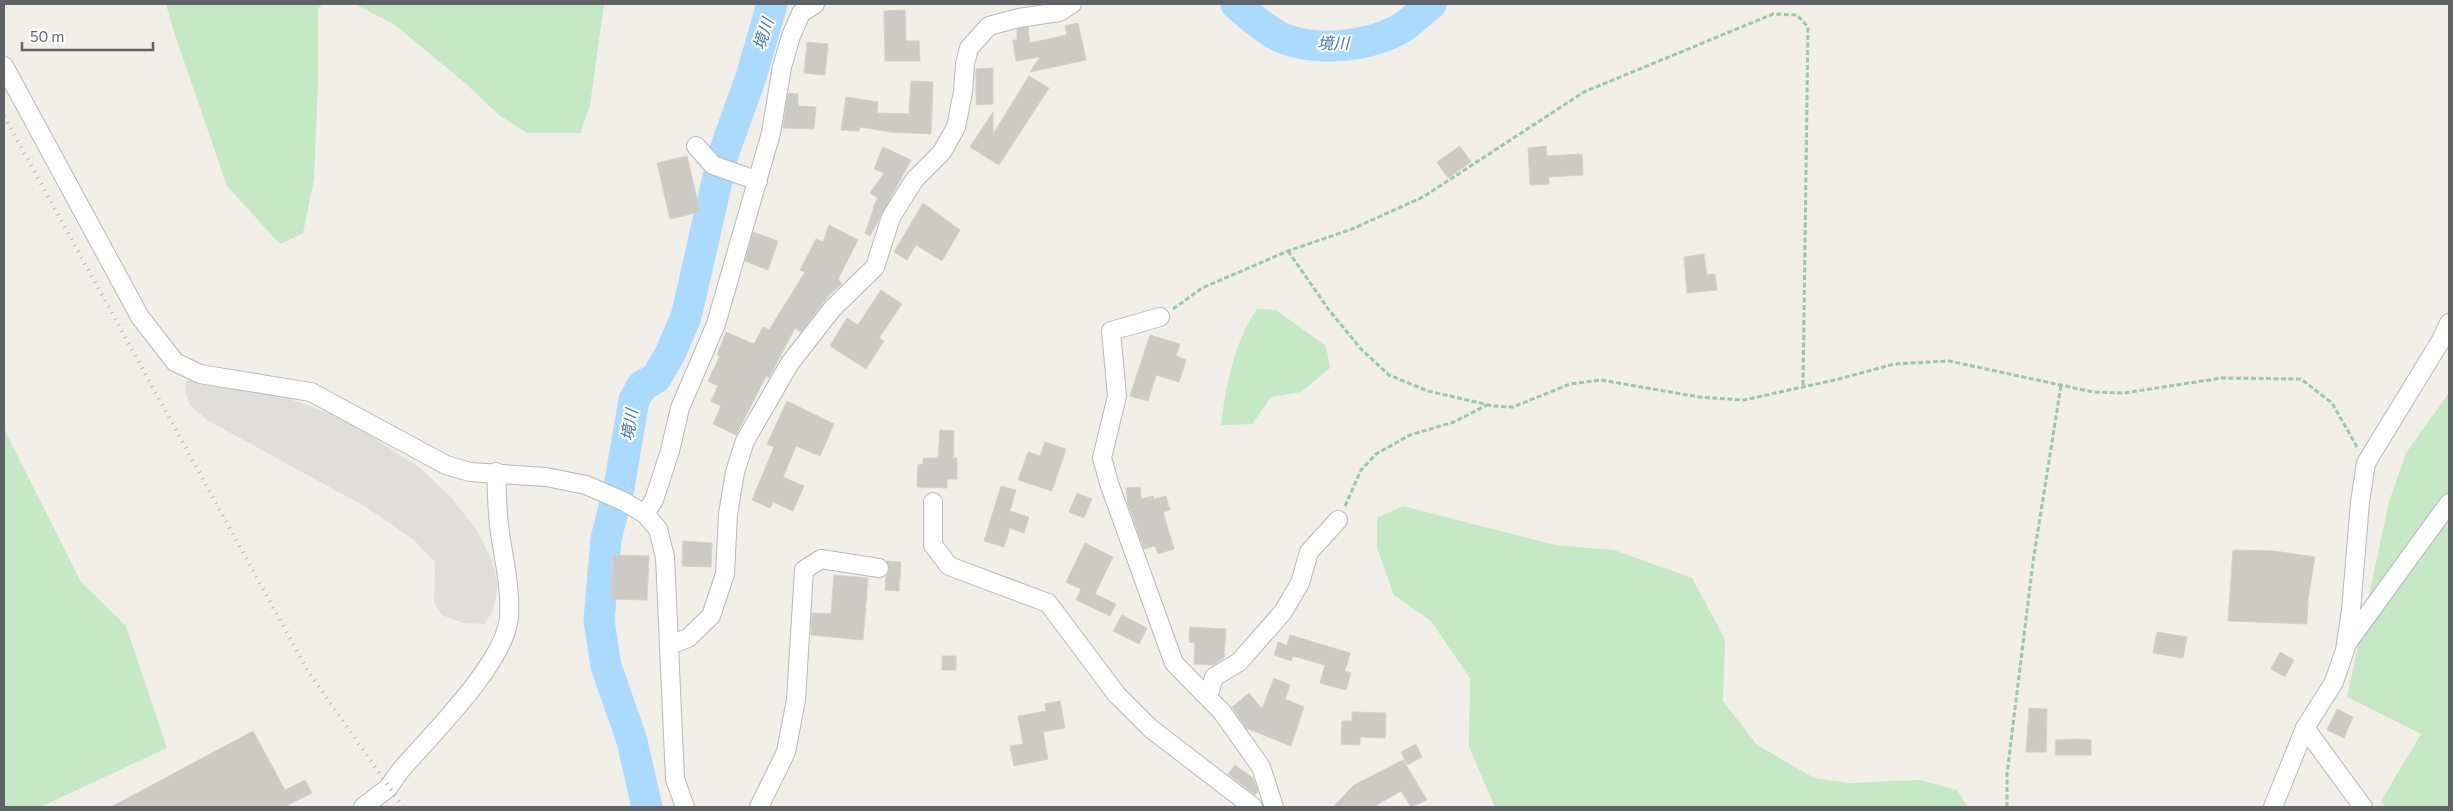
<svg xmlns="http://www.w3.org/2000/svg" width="2453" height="811" viewBox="0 0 2453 811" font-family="Commissioner,'Noto Sans JP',sans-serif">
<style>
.industrial{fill:#e0deda}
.green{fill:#c5e8c5}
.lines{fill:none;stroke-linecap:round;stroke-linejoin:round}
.river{stroke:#aadaff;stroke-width:31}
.building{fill:#cccac5;stroke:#d6d1c6}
.minor-casing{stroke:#b5b8bc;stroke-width:20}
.path{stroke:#9cc7a9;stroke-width:3;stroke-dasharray:5 2.5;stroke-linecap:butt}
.minor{stroke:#fff;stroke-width:18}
.rail{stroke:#b6b7b8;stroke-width:4;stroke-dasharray:1 6;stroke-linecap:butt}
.labels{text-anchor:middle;stroke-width:4;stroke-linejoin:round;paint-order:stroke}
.water-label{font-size:16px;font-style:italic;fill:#4174aa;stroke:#fff}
</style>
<rect width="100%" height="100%" fill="#f1efe8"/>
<path class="industrial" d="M200,378L281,396L343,418L420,468L450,496L478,532L492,561L498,586L493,611L484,624L463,623L442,615L434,602L435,562L414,540L366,507L207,420L190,405L185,392L186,381Z"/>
<g class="green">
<path d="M166,4H324L318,8V81L314,179L303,233L280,244L227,186L173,29Z"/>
<path d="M355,4H604L590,105L580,133H527L499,115L465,83L395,25Z"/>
<path d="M1257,309L1276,310L1326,346L1330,368L1301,392L1271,397L1252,424L1221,425C1226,386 1234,342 1257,309Z"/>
<path d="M2449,393V807H2385L2381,801L2421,734L2347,697L2389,502L2406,453Z"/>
<path d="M4,429L81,582L126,626L167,748L40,807H4Z"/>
<path d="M1403,506L1555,545L1614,550L1692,578L1725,639L1723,701L1757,745L1814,778L1849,783L1919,780L1957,790L1968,807H1495L1469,747L1470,678L1431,621L1394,595L1377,548V518Z"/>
</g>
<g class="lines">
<g class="river">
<path d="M1236,4C1250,16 1265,30 1282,38C1316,52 1366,47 1398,30C1410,24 1420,12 1431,4"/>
<path d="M647,807L632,741L606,666L599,620L606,539L619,487L634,400L642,386L656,378L670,354L686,317L723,155L751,77L772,4"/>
</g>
</g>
<g class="building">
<path d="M905,10L906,41H919L920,61H885L884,11Z"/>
<path d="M1078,23L1086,60L1030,72L1040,57L1016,61L1013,40H1017V29L1028,27L1030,43L1067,35L1065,26Z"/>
<path d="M807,42L828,44L825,75L804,73Z"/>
<path d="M993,68V104L976,105V69Z"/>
<path d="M1029,76L1049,88L999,165L970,147L993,112V134Z"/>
<path d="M911,81L933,82L931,134L890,132L860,127L859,131L841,130L846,97L878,102L877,113L909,114Z"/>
<path d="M788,93L798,94V106L816,107L814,129L783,128Z"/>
<path d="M1460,146L1471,162L1448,178L1437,162Z"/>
<path d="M1546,146L1547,156L1582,154L1583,175L1549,177V184L1530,185L1528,148Z"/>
<path d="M883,147L911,160L870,236L865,233L874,208L873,207L878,198L870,193L884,173L874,169Z"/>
<path d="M687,156L700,212L670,219L657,163Z"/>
<path d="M923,203L960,230L942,261L916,245L907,260L894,252Z"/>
<path d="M829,225L858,240L838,279L842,284L829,295L801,332L795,328L769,378L766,376L736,435L713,424L721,406L711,401L718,386L708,381L720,356L717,355L726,332L754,344L763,327L769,330L805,272L800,270L816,239L823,242Z"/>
<path d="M753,232L778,241L768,270L745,261Z"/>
<path d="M1704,254L1707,275L1715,274L1717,290L1687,293L1684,257Z"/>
<path d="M881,290L902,304L879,338L884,341L866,369L830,346L847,318L858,325Z"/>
<path d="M1150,335L1180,344L1176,356L1186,360L1179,382L1156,375L1148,401L1130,396Z"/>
<path d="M787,401L834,424L820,456L796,446L783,477L804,486L793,511L773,502L770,508L752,500L774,447L767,444Z"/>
<path d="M940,430L954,431L953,458H957V479H947V488L917,487L918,465L923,464V458H938Z"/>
<path d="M1045,442L1066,449L1052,491L1018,480L1028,452L1040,456Z"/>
<path d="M1001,486L1016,490L1010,511L1029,517L1024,533L1010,528L1004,547L984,541Z"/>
<path d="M1140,487L1141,499L1153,496L1154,499L1166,496L1170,510L1163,512L1174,549L1158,554L1155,546L1144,549L1128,504L1126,488Z"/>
<path d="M1077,493L1092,499L1084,518L1069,512Z"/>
<path d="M683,541L712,543L711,567L682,566Z"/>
<path d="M1085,543L1113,557L1095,594L1116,604L1110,616L1076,600L1081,589L1066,582Z"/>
<path d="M2233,550L2274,551L2315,557L2308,600L2307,624L2228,621Z"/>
<path d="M613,555L649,556L647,600L611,599Z"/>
<path d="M887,561L901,562L899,591L885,590L886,576L890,569Z"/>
<path d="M834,575L868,578L863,640L811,635L812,613L831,614Z"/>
<path d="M1122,615L1147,628L1139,644L1113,631Z"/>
<path d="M1190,627L1226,629L1224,658L1213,665L1194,664L1195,643L1189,642Z"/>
<path d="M2157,632L2187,637L2183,658L2153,653Z"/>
<path d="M1290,635L1350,653L1345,671L1351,673L1346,690L1320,683L1325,665L1293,656L1291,661L1274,655L1278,642L1287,645Z"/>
<path d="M2280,652L2294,660L2285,677L2271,669Z"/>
<rect x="942" y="656" width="14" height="14"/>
<path d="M1274,678L1290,685L1285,699L1304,707L1291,746L1246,728L1232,707L1249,693L1262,709Z"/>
<path d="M1060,701L1065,728L1043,732L1048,759L1014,766L1010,746L1023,744L1018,716L1046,711L1045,704Z"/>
<path d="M2029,708L2047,709L2046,752H2026Z"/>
<path d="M2337,709L2353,717L2344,738L2327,730Z"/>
<path d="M1352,712L1386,713L1385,738L1360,737V745L1341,744L1342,721H1352Z"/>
<path d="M253,731L285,790L305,780L312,793L284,807H111Z"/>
<path d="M2076,739L2091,740V755H2055L2056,740Z"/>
<path d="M1416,744L1422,757L1407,765L1401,752Z"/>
<path d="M1403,760L1427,800L1411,807L1401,791L1373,807H1333L1354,785Z"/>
<path d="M1235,765L1253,778L1258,791L1255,795L1228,774Z"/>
</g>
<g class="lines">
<g class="minor-casing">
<g id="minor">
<path d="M4,66L140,317L175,362L200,374L311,392L446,465L470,472L546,477L586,485L623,501L645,514L658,529L665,557L675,779L685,807"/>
<path d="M696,146L713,165L758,181"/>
<path d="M1160,317L1111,331L1117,396L1102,458L1110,486L1174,663L1222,712L1261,767L1274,807"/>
<path d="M933,502V545L949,566L1048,603L1117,695L1150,728L1253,807"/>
<path d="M645,514L654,500L670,451L680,408L716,324L771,133L782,67L791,36L801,13L815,4"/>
<path d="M2348,642L2449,503"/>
<path d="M670,645L688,638L711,616L725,574L728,514L735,472L745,441L790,363L833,308L875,267L891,217L915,179L942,152L956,127L963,92L965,64L969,48L989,26L1019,18L1059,12L1072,4"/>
<path d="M1208,697L1214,677L1239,662L1283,612L1300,583L1309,552L1338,520"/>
<path d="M2305,728L2363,807"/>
<path d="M363,807L388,788L400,771C430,736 506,662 509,617C511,587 503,556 499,526C497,508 497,490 496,472"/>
<path d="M759,807L786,752L796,700L804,570L821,559L879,568"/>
<path d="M2273,807L2305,728L2334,682L2345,650L2351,610L2360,502L2366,463L2440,342L2449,323"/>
</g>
</g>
<g class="path">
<path d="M1288,251L1329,310L1361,349L1389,375L1428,391L1493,406L1513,407L1570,384L1601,380L1699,397L1744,400L1839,379L1894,364L1949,361L2093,392L2124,393L2222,378L2301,379L2332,403L2357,447"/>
<path d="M1173,309L1202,288L1288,251L1352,229L1423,197L1584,92L1773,14L1797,15L1808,27L1803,387"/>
<path d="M1345,506L1361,470L1376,454L1410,435L1454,422L1487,405"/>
<path d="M2007,807V774L2033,562L2061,385"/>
</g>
<use href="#minor" class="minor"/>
<path class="rail" d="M4,116L308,671L403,807"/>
</g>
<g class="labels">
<g class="water-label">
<text transform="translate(763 34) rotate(-72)" y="6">境川</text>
<text x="1333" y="49">境川</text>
<text transform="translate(629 425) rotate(-81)" y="6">境川</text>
</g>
</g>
<rect width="2453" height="811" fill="none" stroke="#5f6368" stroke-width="10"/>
<path d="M22 42v8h131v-8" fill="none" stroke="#5f6368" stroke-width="2.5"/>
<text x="30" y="42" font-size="15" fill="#5f6368" stroke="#ffffff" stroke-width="4" paint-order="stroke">50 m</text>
</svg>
